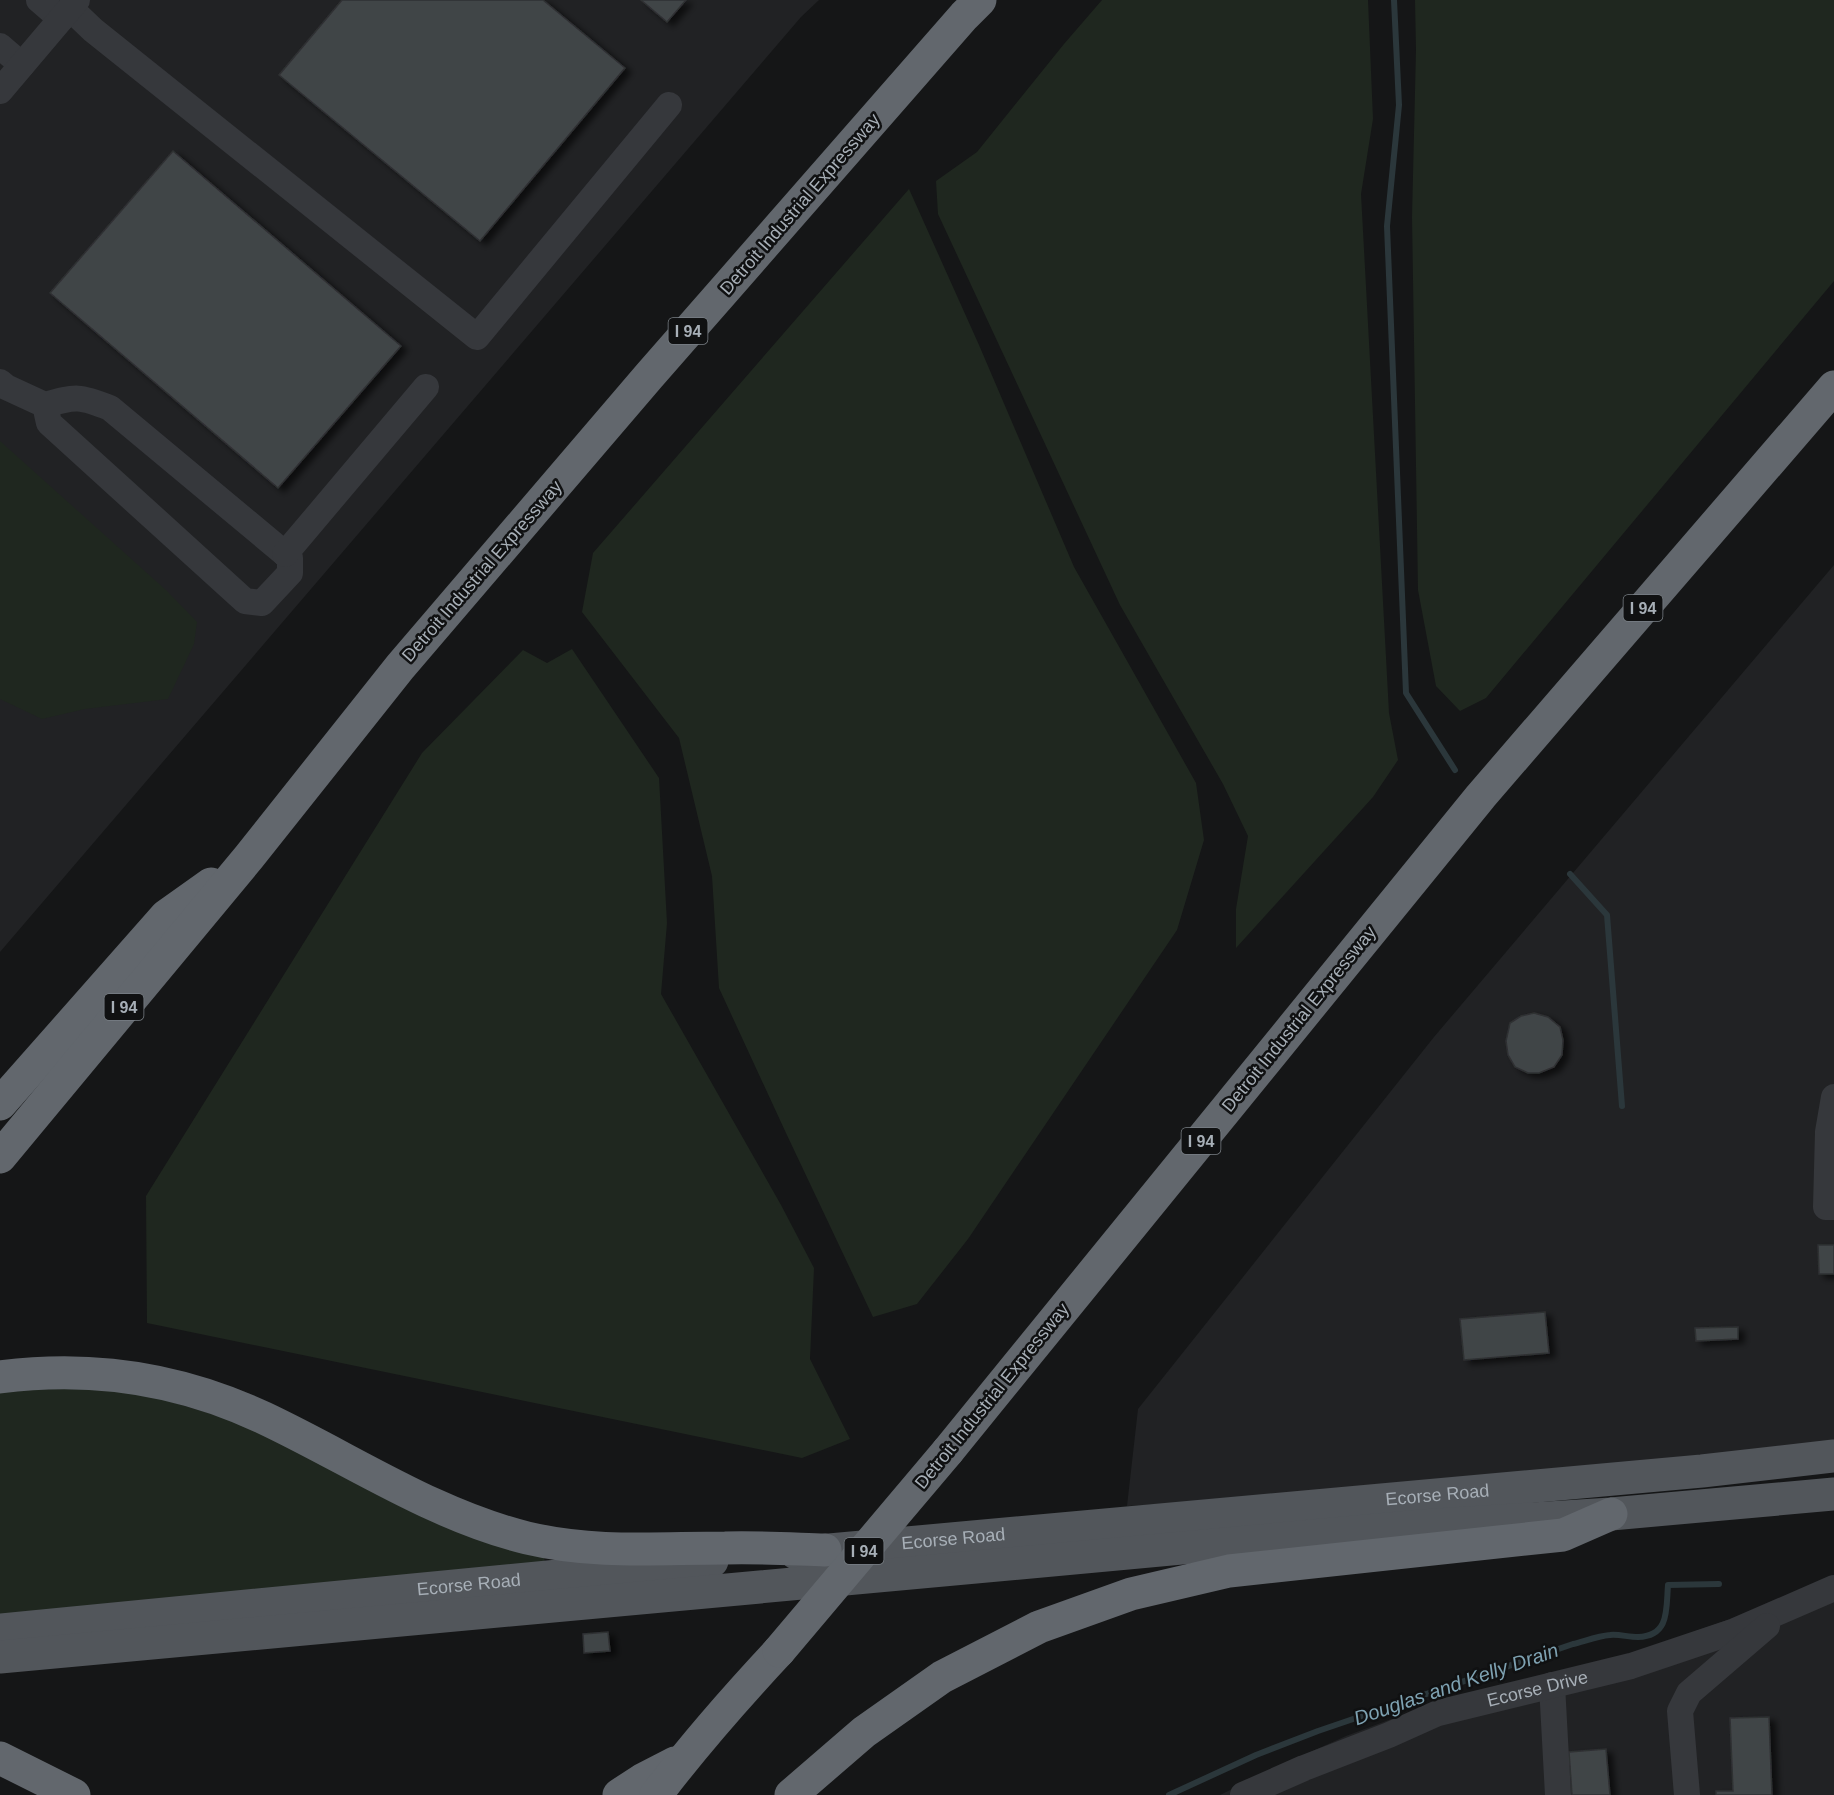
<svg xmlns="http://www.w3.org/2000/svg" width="1834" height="1795" viewBox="0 0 1834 1795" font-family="Arial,sans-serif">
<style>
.built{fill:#212224}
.green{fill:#1f271f}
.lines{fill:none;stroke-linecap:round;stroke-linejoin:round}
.stream{stroke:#2b373b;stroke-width:6}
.building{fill:#414447;stroke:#2f3033;stroke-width:1.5;filter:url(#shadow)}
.minor{stroke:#36383c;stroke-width:26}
.major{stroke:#52565b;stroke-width:33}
.highway{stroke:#62676d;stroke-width:33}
.highway-bridge{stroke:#62676d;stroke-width:33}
.labels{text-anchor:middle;stroke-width:5;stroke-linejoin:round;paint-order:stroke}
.shield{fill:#101112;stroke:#7a8086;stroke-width:1.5}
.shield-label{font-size:16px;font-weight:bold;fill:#a7afb7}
.street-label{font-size:18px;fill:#a7afb7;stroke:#101112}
.water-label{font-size:20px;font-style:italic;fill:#7ea2b2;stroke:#101112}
</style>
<defs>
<filter id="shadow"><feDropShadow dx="6" dy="4" stdDeviation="3" flood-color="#0009"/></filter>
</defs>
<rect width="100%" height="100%" fill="#151617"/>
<g class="built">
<path d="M0,0H819L801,17L0,952Z"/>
<path d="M1834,565V1443L1374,1492L1127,1506L1138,1409L1434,1037Z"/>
<path d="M1834,1583V1795H1220L1277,1767L1346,1736L1394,1718L1604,1663Z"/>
</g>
<g class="green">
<path d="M1102,0H1368L1373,119L1361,194L1389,713L1398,760L1373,797L1236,948V909L1248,836L1223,784L1120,605L938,214L936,181L977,152L1064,44Z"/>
<path d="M1415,0H1834V281L1486,698L1460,711L1436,686L1418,590L1412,217L1416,50Z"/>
<path d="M909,189L979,345L1074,567L1196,783L1204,840L1177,930L968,1239L917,1304L873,1317L786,1133L719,988L712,876L679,738L582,612L593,553Z"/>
<path d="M0,441L167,591L197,622L194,644L168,699L85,709L42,719L0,699Z"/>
<path d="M572,649L659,778L667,923L661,994L781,1205L814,1268L810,1359L850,1439L802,1458L147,1323L146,1196L422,753L523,650L547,663Z"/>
<path d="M97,1387L152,1396L228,1419L544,1556L545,1564L0,1618V1391Z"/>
</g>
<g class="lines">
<g class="stream">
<path d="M1394,0L1399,105L1387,226L1406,693L1455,770"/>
<path d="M1570,874L1607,915L1622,1106"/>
<path d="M1169,1795L1256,1755L1318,1731L1573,1644C1585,1641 1598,1636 1610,1635C1619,1634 1628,1637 1638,1637C1670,1636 1666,1609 1668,1585L1719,1584"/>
</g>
</g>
<g class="building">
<path d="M342,0H543L625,68L480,241L279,75Z"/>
<path d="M641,0H686L667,22Z"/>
<path d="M173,151L401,346L278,488L50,293Z"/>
<path d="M1534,1013L1548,1017L1560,1027L1563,1040L1562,1055L1554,1067L1539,1073H1528L1515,1067L1508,1055L1506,1041L1510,1023L1521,1016Z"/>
<path d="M1818,1245H1834V1274H1819Z"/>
<path d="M1545,1312L1549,1353L1464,1360L1460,1319Z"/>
<path d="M1738,1327V1339L1696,1341L1695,1328Z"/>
<path d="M608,1632L610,1651L584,1653L583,1634Z"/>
<path d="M1769,1717L1772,1795H1716V1791H1733L1730,1718Z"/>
<path d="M1606,1749L1610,1795H1572L1569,1752Z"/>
</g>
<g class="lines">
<g class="minor">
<path d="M39,0L61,19"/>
<path d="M70,8L93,30L477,337L669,105"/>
<path d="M0,46L22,65"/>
<path d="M0,91L77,0"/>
<path d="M0,382L6,387L45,405C76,396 80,396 110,408L290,558V573L262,603L245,601L49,423L45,405"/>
<path d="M285,554L426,387"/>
<path d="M1834,1097L1828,1132L1826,1207H1834"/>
<path d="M1552,1685L1558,1795"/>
<path id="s1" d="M1243,1795L1304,1768L1389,1735L1438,1713L1631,1666L1735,1631L1834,1588"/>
<path d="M1687,1795L1680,1711L1689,1693L1767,1626"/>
</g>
<g class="major">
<path id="s2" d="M796,1553L1702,1471L1834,1456"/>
<path id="s3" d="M0,1630L712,1561"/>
<path d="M0,1657L1421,1526L1611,1514L1834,1494"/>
</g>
<g class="highway">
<path d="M0,1104L166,916L211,884"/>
<path d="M0,1157L249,857L400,667L649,376L964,16L980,0"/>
<path d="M0,1377C91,1365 181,1379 264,1418C351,1459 433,1515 527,1538C595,1554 657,1548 725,1548C759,1547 792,1549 825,1550"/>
<path d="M948,1451L1481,796L1834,387"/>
<path d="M0,1758L74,1795"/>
<path d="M619,1795L642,1780L675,1763"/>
<path d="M656,1795C694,1745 736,1697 779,1651"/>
<path d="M791,1795L864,1732L942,1677L1039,1627L1131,1594L1229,1571L1563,1535L1611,1514"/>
</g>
<path class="highway-bridge" d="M779,1651L948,1451"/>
</g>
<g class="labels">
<g class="shield">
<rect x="668.5" y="318" width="39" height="26" rx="4.5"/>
<rect x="1623.5" y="595" width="39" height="26" rx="4.5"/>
<rect x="104.5" y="994" width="39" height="26" rx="4.5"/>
<rect x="1181.5" y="1128" width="39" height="26" rx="4.5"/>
<rect x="844.5" y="1538" width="39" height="26" rx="4.5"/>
</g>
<g class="shield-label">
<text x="688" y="337">I 94</text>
<text x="1643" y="614">I 94</text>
<text x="124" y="1013">I 94</text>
<text x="1201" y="1147">I 94</text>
<text x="864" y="1557">I 94</text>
</g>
<g class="street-label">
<text transform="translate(800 204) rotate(-49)" y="6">Detroit Industrial Expressway</text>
<text transform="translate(482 571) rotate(-49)" y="6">Detroit Industrial Expressway</text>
<text transform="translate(1299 1019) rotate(-51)" y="6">Detroit Industrial Expressway</text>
<text transform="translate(992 1396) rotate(-51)" y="6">Detroit Industrial Expressway</text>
<text dy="6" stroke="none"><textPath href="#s2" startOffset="644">Ecorse Road</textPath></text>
<text dy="6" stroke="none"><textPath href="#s2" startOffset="158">Ecorse Road</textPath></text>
<text dy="6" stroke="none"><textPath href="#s3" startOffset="471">Ecorse Road</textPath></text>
<text dy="6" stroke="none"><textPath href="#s1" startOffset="314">Ecorse Drive</textPath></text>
</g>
<g class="water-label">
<text transform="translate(1456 1684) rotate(-19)" y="7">Douglas and Kelly Drain</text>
</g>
</g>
</svg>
